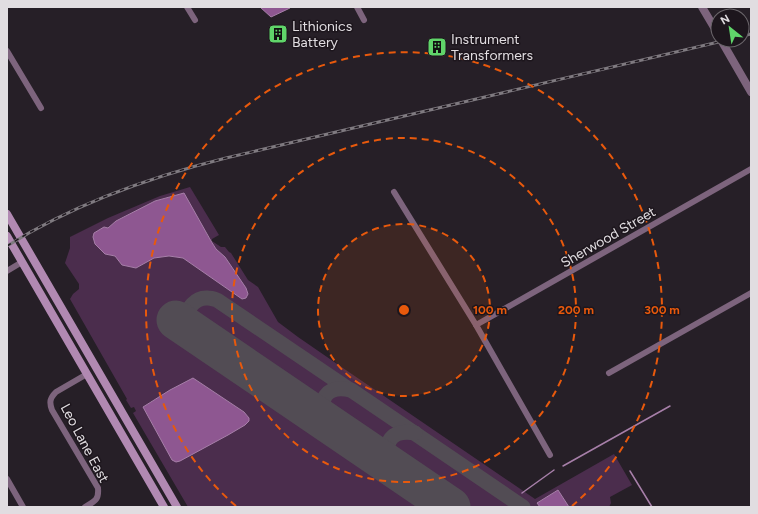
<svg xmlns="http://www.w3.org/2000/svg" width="758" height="514" viewBox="0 0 758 514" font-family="Figtree,sans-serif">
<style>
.green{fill:#4b2d4d;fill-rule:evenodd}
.water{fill:#8e5791;stroke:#a77fa9}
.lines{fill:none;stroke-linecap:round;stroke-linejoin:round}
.stream{stroke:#a77fa9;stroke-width:1.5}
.taxiway{stroke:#524c54;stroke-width:15}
.runway{stroke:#524c54;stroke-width:39}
.minor{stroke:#7d647d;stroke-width:6}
.tertiary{stroke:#7d647d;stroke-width:8}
.secondary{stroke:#b189b2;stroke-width:8}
.rail-casing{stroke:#7f7a80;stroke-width:3}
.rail{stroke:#1d161d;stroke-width:1.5;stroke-dasharray:4.5;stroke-linecap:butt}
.ring{fill:none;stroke:#e8590c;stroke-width:2;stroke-dasharray:7 5}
.labels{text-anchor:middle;stroke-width:3;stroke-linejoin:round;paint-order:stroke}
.poi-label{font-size:14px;fill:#e1dde1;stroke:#1d161d;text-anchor:start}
.street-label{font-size:14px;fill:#e1dde1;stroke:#1d161d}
.centre{fill:#e8590c;stroke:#1d161d;stroke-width:2}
.ring-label{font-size:12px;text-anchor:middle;font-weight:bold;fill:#e8590c;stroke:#1d161d;stroke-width:3;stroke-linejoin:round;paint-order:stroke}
</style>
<rect width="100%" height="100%" fill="#261f27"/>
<g class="green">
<path d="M190,187L219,235L212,239V241L221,247H225L229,252L231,253L248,280L258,287L278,322L298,337L343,368L535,499L614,454L632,485L610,497L611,503L609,507H569L558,490L537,503L540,507H530L217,295C192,288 181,309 169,328L433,507H188L133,413L136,411L134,407L131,408L126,400L127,399L70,299L73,294L79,289V284L65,263L70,248V237L108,218L160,196ZM175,195L205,230L216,249L225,257L248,294L246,298L242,299L183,258L169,256L154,258L136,268L122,265L115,256L105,254L104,227L108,228L116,221L155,201ZM193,378L244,412L249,418L172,460L143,407L150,402Z"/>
<path d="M204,301L213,303L333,384L320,392L314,402L195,320C189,311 195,304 204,301Z"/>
<path d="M342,393L349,394L398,427L388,432L378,445L330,412C325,402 332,394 342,393Z"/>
<path d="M404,436L413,437L516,507H469L398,459C393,449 394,442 404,436Z"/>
</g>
<g class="water">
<path d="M260,7H289L290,8L271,17Z"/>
<path d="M184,193L211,241L216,249L225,257L246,288L248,294L246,298L242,299L183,258L169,256L154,258L136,268L122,265L115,256L105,254L95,244L93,237L94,233L104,227L108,228L116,221L155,201Z"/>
<path d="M193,378L244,412L249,418V421L245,425L228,435L180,461L176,462L172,460L143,407L170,390Z"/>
<path d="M558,490L569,507H540L537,503Z"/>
</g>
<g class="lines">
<g class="stream">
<path d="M563,466L670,406"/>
<path d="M630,471L652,507"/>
<path d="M522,493L554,470"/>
</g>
<g class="taxiway">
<path d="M194,332C192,329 189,324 188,321C185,308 196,297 208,298C211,298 214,299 217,300L350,390"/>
<path d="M326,422C317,400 326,384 351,390L523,507"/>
<path d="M393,468C381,445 389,429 415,433"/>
</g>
<path class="runway" d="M176,320L451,507"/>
<g class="minor">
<path d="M187,7L195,20"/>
<path d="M357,7L364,20"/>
<path d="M7,51L41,108"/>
<path d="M394,192L476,325L550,455"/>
<path d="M7,271L22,262"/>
<path d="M476,325L751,169"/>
<path d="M609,373L751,293"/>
<path d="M7,479L23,507"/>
<path d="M85,507C95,501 99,500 98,488L52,410C49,402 50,398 56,392L87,374"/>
</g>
<g class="tertiary">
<path d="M702,7L718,34"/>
<path d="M721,40L751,92"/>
</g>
<g class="secondary">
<path d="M7,214L177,507"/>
<path d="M7,236L164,507"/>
</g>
<g class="rail-casing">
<g id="rail">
<path d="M742,36L751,34"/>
<path d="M7,246C74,204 150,177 226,158L727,40"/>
</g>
</g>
<use href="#rail" class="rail"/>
</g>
<circle cx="404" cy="310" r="86" fill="#e8590c" fill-opacity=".12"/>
<g class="ring">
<circle cx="404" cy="310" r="86"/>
<circle cx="404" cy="310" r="172"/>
<path d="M236 506A258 258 0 1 1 572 506"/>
</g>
<defs>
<g id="building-square" transform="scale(1)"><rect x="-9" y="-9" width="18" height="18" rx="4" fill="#60d56a" stroke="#1d161d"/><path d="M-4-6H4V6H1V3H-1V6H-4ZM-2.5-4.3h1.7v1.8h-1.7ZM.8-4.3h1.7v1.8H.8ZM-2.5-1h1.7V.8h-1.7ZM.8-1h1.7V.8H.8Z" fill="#111"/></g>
</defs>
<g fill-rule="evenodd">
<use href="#building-square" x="278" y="34"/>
<use href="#building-square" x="437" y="47"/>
</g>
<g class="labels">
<g class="poi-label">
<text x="292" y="31">Lithionics<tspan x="292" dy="16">Battery</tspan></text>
<text x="451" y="44">Instrument<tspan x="451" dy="16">Transformers</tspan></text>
</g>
<g class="street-label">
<text transform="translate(608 237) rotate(-30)" y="5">Sherwood Street</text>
<text transform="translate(85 443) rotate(62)" y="5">Leo Lane East</text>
</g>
</g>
<circle cx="404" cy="310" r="6" class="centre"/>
<g class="ring-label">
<text x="490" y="314">100 m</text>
<text x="576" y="314">200 m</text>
<text x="662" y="314">300 m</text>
</g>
<rect width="758" height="514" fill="none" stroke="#e1dde1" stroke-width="16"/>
<g transform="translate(730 28) rotate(330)"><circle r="19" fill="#1d161d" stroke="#6b666b"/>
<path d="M0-3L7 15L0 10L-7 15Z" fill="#60d56a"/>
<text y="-6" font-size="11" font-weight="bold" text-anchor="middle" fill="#e1dde1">N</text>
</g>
</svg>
